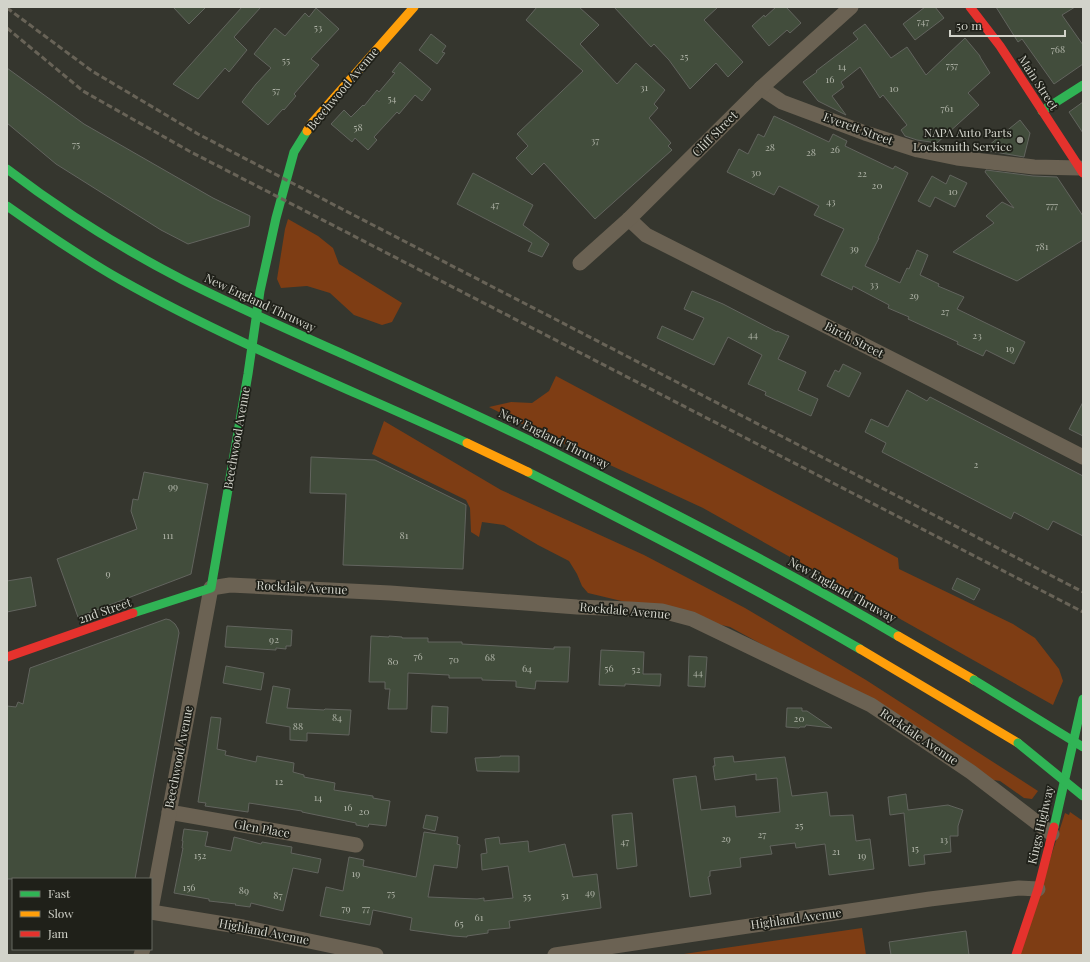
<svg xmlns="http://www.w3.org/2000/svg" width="1090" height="962" viewBox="0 0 1090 962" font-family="'Playfair Display',serif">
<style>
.green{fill:#7e3d14}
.building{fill:#424d3c;stroke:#62645e}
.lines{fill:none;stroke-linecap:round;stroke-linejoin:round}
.street{stroke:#6b6253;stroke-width:15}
.fast{stroke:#30b455;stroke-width:9}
.slow{stroke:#ff9f0a;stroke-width:9}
.jam{stroke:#e5322d;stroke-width:9}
.rail{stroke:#686357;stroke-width:3;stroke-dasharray:6 3;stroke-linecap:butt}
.fast-bridge{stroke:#30b455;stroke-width:9}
.slow-bridge{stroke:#ff9f0a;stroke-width:9}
.poi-dot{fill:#9b9c93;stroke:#1f2019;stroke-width:1.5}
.labels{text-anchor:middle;stroke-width:3.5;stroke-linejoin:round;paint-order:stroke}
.number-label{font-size:10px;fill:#aeb2a6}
.street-label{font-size:12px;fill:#d2d3ca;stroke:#1f2019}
.poi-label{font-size:12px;fill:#d2d3ca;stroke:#1f2019;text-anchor:end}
</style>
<rect width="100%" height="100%" fill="#35362e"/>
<g class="green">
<path d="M288,219L318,236L333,248L339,264L402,303L392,322L382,325L354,315L330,293L307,286L281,288L277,279L285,229Z"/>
<path d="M556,376L898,558L899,569L1013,624L1035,638L1059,669L1063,681L1053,705L703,508L532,429L489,407L511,402L532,403L549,391Z"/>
<path d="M384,421L501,490L644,555L745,608L866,680L1038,791L1032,799L1024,798L1000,781L987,779L835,684L730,627L588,593L582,586L577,574L569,561L538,545L504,525L482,522L479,537L471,532L470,508L466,500L372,454Z"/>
<path d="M1070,812L1083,821V955H1019L1065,813L1069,815Z"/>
<path d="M862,928L866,955H677Z"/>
</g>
<g class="building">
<path d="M173,7H206L189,24Z"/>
<path d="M242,7H261L234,37L247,50L229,72L225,68L198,99L173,84Z"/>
<path d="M537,7H579L599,25L580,44L617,84L636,63L665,90L654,104L658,108L649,118L671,143L668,146L672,150L595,219L544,163L532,175L516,158L528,146L517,134L583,71L526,20Z"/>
<path d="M614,7H718L704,20L743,62L728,77L716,63L690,89L669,60L654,44L651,47Z"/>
<path d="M776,7H786L801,23L790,33L787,30L769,46L752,26L764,15L765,17Z"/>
<path d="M925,7H935L944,18L915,40L903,24Z"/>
<path d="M996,7H1075L1062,15L1083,45V64L1054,84L1022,39L1018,42Z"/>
<path d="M316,8L339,29L311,59L319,65L294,94L296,96L284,110L283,109L268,125L242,102L256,84L271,68L254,54L275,28L285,36L305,13L309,17Z"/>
<path d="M865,24L891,58L907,47L926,75L965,38L980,56V57L990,73L968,93L979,105L937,143L917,140L905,136L901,130L907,125L883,95L880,98L860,67L841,82L844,87L832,96L846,115L818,101L803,82L817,72L816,71L858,39L853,33Z"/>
<path d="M431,34L446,46L442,52L445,53L437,64L419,50Z"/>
<path d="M400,62L431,89L422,101L415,95L399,114L397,112L374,137L377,140L368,150L355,138L352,142L331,124L344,110L351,117L363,105L364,106L377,90L379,92L395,73L392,72Z"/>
<path d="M7,68L84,124L213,198L250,216L249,226L188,244L161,230L56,164L7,123Z"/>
<path d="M1083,102V133L1069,112Z"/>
<path d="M774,116L829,142L833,134L847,141L845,146L893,169L895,166L908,173L878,238H879L865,266L900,283L907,268L909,269L917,250L928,255L920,275L939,284L938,286L964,297L957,309L1025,342L1014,364L986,350L983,356L957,344L958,342L908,319L909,317L888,308L889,305L853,286L852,290L821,275L844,229L814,215L819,206L779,186L774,195L727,172L739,149L748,154L758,134L764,137Z"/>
<path d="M1020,120L1030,133L1024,157L983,150Z"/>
<path d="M986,170L1033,176L1057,177L1083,216V240L1017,281L953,252L994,223L986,216L1002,202L1014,208L985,172Z"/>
<path d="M473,173L533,205L523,225L549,244L542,257L528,251L532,243L457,204Z"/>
<path d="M950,175L967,183L955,207L935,197L930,207L918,201L932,176L946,184Z"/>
<path d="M692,291L723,304L777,332V331L789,336L778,359L806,372L798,390L818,399L811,416L765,395L766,392L748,384L762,355L728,337L714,365L657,338L662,326L693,340L704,318L684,309Z"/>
<path d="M843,364L861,373L849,397L827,386L835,370L839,372Z"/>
<path d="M907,390L927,401L930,397L1083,476V536L1053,521L1048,530L1014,512L1011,519L882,452L886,443L865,432L871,419L888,427Z"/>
<path d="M1083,402V436L1069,429Z"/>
<path d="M311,457L375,460L466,505L463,569L343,565L346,494L310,493Z"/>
<path d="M144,472L208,484L191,574L78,617L57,559L137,529L131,511L133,499L138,500Z"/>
<path d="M31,577L36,606L7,612V581Z"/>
<path d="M957,578L980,589L974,600L952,589Z"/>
<path d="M166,619L170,620L175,624L178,629L179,633L135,879H7V706L16,707L18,702L23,704L30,668Z"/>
<path d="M227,626L292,630L291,646H286V649L276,648V650L225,647Z"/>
<path d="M371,636L389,637V636L402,637V638H428V642H462V644L554,649V647H570L568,682L536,681L535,689L516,687V681L482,680V678H449V675L408,673L407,709H388L390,689H385V682H369Z"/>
<path d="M601,650L644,652L643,674H661L660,686L625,684V686L599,685Z"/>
<path d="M689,656L707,657L705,687L688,686Z"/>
<path d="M226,666L264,673L261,690L223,683Z"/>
<path d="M273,686L290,689L287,708L324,710L325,709L351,710L349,735L307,733V741L290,740V727L266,723Z"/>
<path d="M432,706L448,707L447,733L431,732Z"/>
<path d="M787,708H802V711H807L832,728L806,725L805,727H800L799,728L786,727Z"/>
<path d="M211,717L221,718L217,749L226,751L225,755L256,762L257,756L294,763L293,772L304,775V777L335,783L334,790L373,796V798L390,801L386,826L369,824L368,827L356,825V823L302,812V811L249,803L248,812L205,806L206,803L198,802Z"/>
<path d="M500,756H519V772L477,771L475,758L500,757Z"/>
<path d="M733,756L734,762L785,757L792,796L827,792L830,816L853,815L856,841L870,839L874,869L829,875L825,844L796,848L795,843L770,846L772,854L740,858L741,867L710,871V876L708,877L711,894L690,897L673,779L696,776L701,810L735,806L736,817L780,812L777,778L756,780V774L715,780L713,766H715L714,758Z"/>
<path d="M906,794L908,810L948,805L963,810L958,826V836H950L951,852L924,855L925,864L909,866L904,813L890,815L888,797Z"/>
<path d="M632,813L637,866L617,869L612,815Z"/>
<path d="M426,815L438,817L435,831L423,828Z"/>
<path d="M184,829L208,832L205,846L231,851L234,837L261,844L262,842L292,847L291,853L321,859L318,873L293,868L283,911L251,903L250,907L235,905L236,904L209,901V899L174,893L183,848H182L183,841H182Z"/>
<path d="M424,832L458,837L457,844L460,845L457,868L434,865L428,897L477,899L484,898V901L513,898L508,866L482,870L481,854L487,853L485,839L499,837L500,844L528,841L529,852L565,844L573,877L597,874L601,908L509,921L510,928L488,930V933L467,936V937L453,936L410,930L412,918L373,910L370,925L320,916L326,887L343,891L349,857L364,860L363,866L416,877Z"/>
<path d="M966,931L969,955H891L889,942Z"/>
</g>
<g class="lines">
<g class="street">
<path d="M761,88L782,102L865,133L918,150L957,158L1034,167L1080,168"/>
<path d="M629,219L646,235L933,380L1083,457"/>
<path d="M580,263L629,219L761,88L851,7"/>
<path d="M169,812L356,845"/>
<path d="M151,910L211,588L230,585L390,593L577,607L630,609L662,611L692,619L871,705L916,735L971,772L1052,834"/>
<path d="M151,912L243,927L376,955"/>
<path d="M141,955L143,949"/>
<path d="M555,955L930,899L1019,888L1038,889"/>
</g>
<g class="fast">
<path d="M1042,111L1083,85"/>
<path d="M537,444C659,505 780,567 898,636"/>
<path d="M528,472C640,529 751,586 860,649"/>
<path d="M133,613L211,588L248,374L260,291L276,218L294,152L307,131"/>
<path d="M1054,827L1083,699"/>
</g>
<g class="slow">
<path d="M307,131L312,123L414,7"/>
<path d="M898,636L974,680"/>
<path d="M860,649L1018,743"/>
</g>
<g class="jam">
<path d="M970,7L1000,46L1083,173"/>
<path d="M7,657L133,613"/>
<path d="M1016,955L1038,889L1054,827"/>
</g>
<g class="rail">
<path d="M7,8L92,71L198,134L342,209L1083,592"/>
<path d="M7,28L83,91L189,151L1083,612"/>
</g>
<g class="fast-bridge">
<path d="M7,169C62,211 121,248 183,280C236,307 291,331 345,355C409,384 473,413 537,444"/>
<path d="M7,206C44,232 82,258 121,280C233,343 352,390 467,443"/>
<path d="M974,680L1083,747"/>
<path d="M1018,743L1083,796"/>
</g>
<path class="slow-bridge" d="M467,443L528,472"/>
</g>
<circle class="poi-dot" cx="1020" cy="140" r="4"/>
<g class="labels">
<g class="number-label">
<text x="923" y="25">747</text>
<text x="318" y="31">53</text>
<text x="1058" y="53">768</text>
<text x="684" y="60">25</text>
<text x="286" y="64">55</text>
<text x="952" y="69">757</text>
<text x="842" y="70">14</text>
<text x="830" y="83">16</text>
<text x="644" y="91">31</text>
<text x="894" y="92">10</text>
<text x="276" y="94">57</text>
<text x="392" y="102">54</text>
<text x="947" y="112">761</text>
<text x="358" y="131">58</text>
<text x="595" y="144">37</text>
<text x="76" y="148">75</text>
<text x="770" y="151">28</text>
<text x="835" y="153">26</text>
<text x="811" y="156">28</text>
<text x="756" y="176">30</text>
<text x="862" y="177">22</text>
<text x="877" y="189">20</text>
<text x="953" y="195">10</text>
<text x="831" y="205">43</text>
<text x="495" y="208">47</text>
<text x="1052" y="209">777</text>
<text x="1042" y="250">781</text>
<text x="854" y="252">39</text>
<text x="874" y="288">33</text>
<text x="914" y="299">29</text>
<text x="945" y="315">27</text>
<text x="753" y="338">44</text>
<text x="977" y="339">23</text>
<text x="1010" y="352">19</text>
<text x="976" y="468">2</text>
<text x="173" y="490">99</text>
<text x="168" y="539">111</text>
<text x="404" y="539">81</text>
<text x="108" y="577">9</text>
<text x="274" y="643">92</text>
<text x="418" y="660">76</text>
<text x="490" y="661">68</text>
<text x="454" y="663">70</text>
<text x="393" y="665">80</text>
<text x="527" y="672">64</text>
<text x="609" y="672">56</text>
<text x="636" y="673">52</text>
<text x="698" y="676">44</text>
<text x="337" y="721">84</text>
<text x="799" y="722">20</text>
<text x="298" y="730">88</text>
<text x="279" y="785">12</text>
<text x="318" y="801">14</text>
<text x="348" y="811">16</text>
<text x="364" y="815">20</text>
<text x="799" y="829">25</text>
<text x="762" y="838">27</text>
<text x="726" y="842">29</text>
<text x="944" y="843">13</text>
<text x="625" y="845">47</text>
<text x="915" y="852">15</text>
<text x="836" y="855">21</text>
<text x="200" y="859">152</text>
<text x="862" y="859">19</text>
<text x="356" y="877">19</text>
<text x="189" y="891">156</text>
<text x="244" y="894">89</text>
<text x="590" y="896">49</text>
<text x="391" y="897">75</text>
<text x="278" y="899">87</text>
<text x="565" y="899">51</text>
<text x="527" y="900">55</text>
<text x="346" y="912">79</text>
<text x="366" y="912">77</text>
<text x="479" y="921">61</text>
<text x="459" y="927">65</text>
</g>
<g class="street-label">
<text transform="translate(1038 83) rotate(57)" y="4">Main Street</text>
<text transform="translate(343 89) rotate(-50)" y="4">Beechwood Avenue</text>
<text transform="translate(858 129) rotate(20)" y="4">Everett Street</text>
<text transform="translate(715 134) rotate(-45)" y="4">Cliff Street</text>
<text transform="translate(260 303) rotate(25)" y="4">New England Thruway</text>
<text transform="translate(854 340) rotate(27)" y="4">Birch Street</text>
<text transform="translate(237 438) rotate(-80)" y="4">Beechwood Avenue</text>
<text transform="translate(554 439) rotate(26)" y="4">New England Thruway</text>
<text transform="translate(302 588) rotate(3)" y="4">Rockdale Avenue</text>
<text transform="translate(842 590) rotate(29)" y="4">New England Thruway</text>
<text transform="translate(105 611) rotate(-19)" y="4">2nd Street</text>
<text transform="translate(625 611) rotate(5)" y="4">Rockdale Avenue</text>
<text transform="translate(919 737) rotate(34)" y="4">Rockdale Avenue</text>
<text transform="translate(179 757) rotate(-79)" y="4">Beechwood Avenue</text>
<text transform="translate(1041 825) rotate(-77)" y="4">Kings Highway</text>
<text transform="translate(262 829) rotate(10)" y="4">Glen Place</text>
<text transform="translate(796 919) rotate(-8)" y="4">Highland Avenue</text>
<text transform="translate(264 932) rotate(11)" y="4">Highland Avenue</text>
</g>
<g class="poi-label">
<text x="1012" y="137">NAPA Auto Parts<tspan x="1012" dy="14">Locksmith Service</tspan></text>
</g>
</g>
<rect width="1090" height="962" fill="none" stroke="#d2d3ca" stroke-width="16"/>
<rect x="12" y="878" width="140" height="72" fill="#1f2019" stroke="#676860"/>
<rect x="20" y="891" width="20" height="6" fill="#30b455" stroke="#676860"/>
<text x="48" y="898" font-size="12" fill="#d2d3ca">Fast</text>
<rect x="20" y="911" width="20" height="6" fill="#ff9f0a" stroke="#676860"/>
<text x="48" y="918" font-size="12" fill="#d2d3ca">Slow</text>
<rect x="20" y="931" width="20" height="6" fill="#e5322d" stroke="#676860"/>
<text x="48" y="938" font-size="12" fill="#d2d3ca">Jam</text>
<path d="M950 30v6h115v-6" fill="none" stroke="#d2d3ca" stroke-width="2"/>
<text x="956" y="30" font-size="12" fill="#d2d3ca" stroke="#1f2019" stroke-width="3" paint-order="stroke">50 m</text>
</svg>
